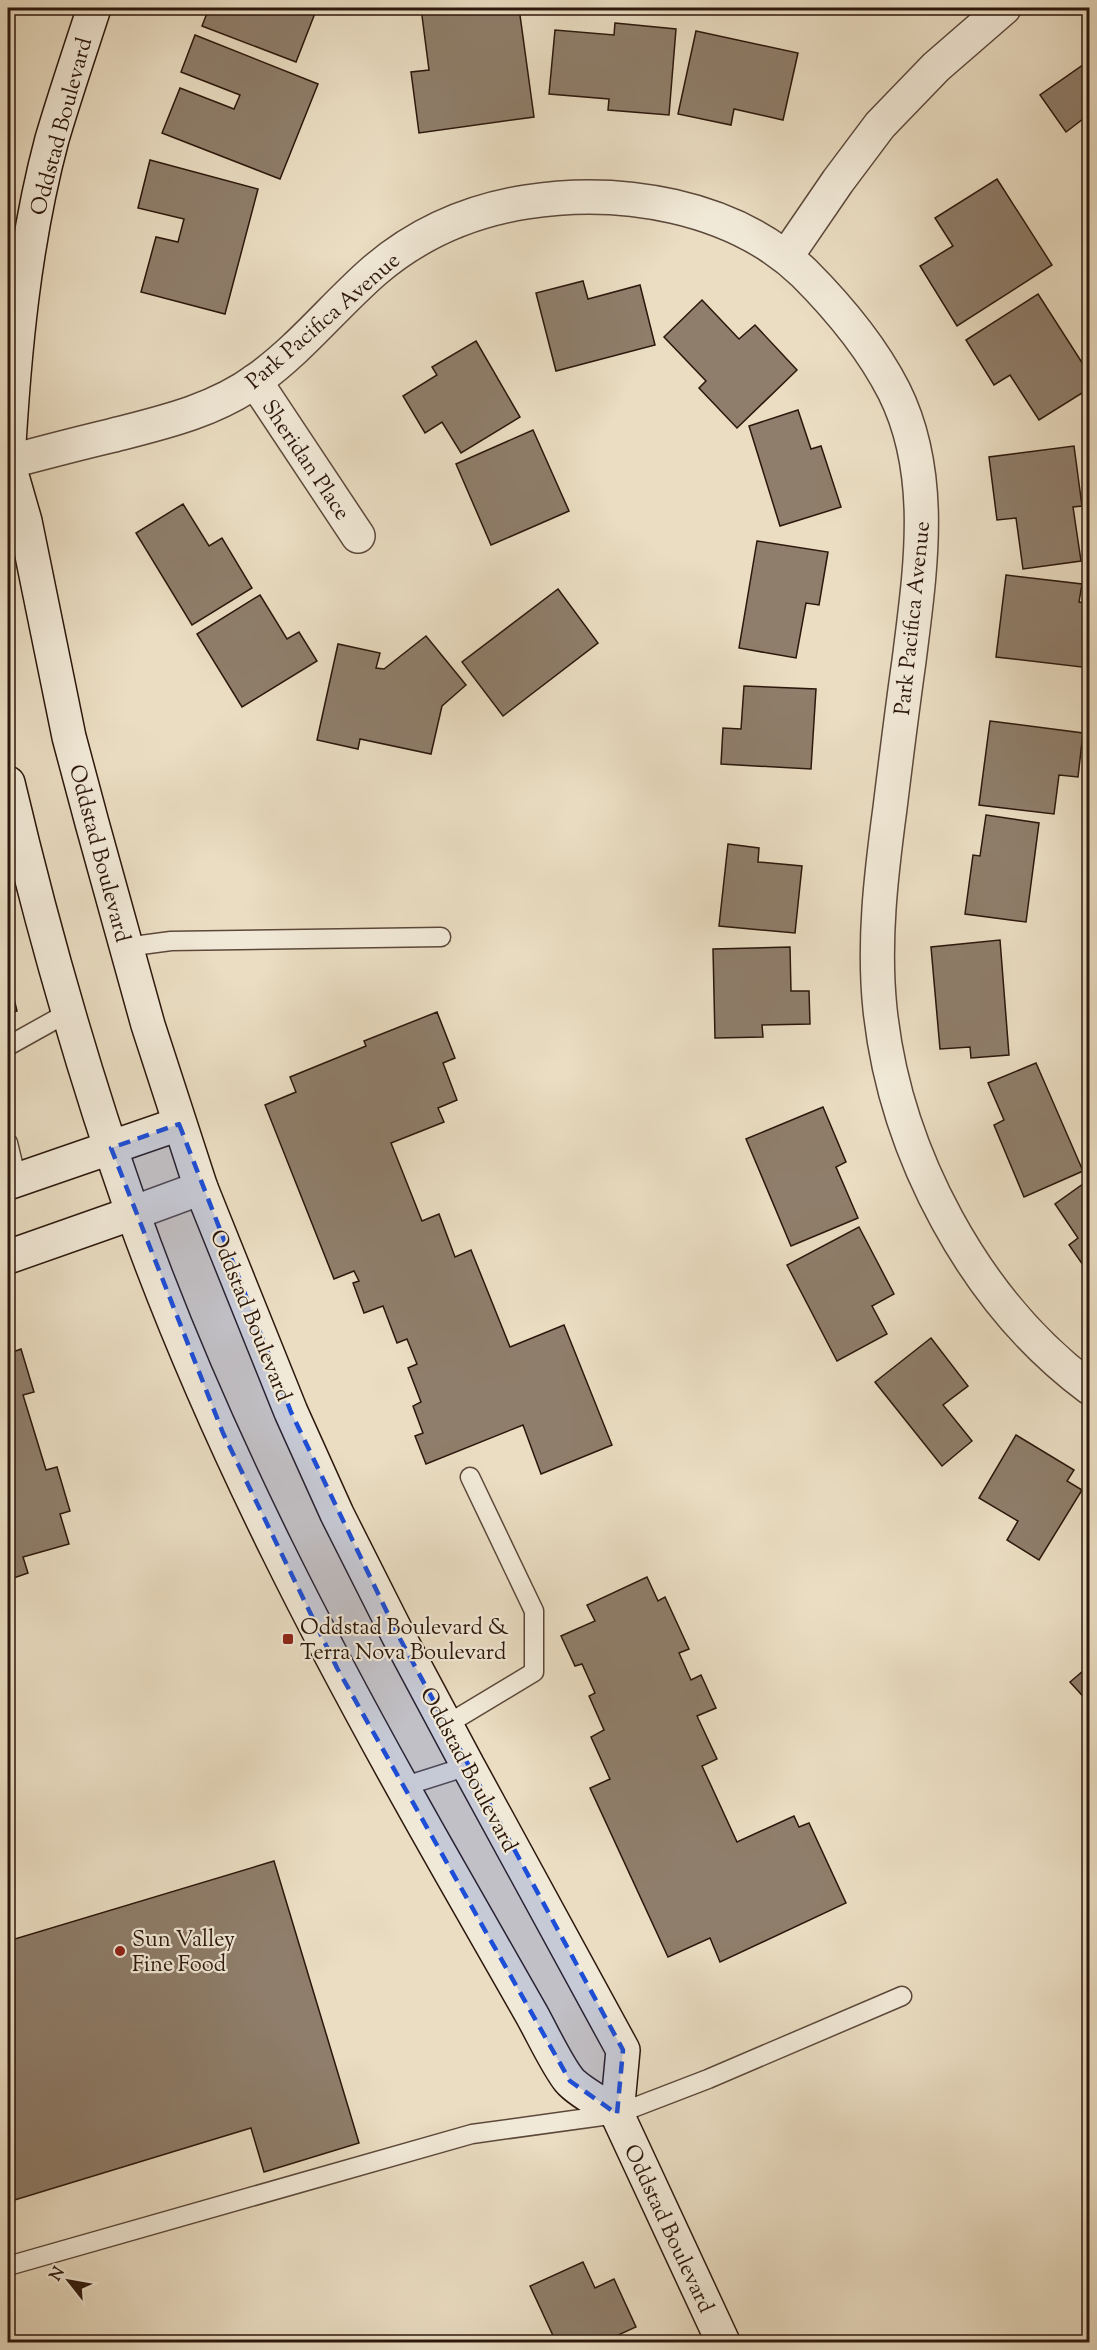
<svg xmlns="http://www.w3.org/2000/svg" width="1097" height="2350" viewBox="0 0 1097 2350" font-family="'Sorts Mill Goudy',serif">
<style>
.building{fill:#8f7e6b;stroke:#2c170c;stroke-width:1.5}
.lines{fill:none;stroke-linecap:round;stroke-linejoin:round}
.lane-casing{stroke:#5c483a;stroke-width:21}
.street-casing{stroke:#5c483a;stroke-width:36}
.secondary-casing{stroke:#2c170c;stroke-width:36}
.lane{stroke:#f1e9d7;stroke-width:18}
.street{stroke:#f1e9d7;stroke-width:33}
.secondary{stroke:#f1e9d7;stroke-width:33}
.marked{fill:#1d4ed8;fill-opacity:0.2;stroke:#1d4ed8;stroke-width:4.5;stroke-dasharray:12 8;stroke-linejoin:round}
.poi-dot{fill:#8f2418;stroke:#f1e9d7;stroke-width:2}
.labels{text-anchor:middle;stroke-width:4.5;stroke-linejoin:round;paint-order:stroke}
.street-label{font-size:22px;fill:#2c170c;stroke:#f1e9d7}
.poi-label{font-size:22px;fill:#2c170c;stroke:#f1e9d7;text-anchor:start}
</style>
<rect width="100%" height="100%" fill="#eaddc2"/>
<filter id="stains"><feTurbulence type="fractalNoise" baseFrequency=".00333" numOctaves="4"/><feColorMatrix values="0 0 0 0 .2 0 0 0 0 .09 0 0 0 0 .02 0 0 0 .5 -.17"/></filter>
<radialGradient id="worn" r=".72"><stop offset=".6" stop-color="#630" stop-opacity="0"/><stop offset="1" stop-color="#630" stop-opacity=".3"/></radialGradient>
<g class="building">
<path d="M209,8H317L296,62L202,26Z"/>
<path d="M421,8H519L534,117L419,133L411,72L429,70Z"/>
<path d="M615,23L676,29L669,115L608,110L609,99L549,94L555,30L614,35Z"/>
<path d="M696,31L798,53L783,120L734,109L731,125L678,114Z"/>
<path d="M195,35L318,84L280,179L162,133L180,88L234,109L240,95L181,72Z"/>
<path d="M1090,60V128L1083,119L1066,132L1040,95Z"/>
<path d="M150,160L258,189L225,314L141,292L156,237L178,242L184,219L138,208Z"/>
<path d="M997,179L1052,265L957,326L920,266L953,246L935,218Z"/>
<path d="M583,281L588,299L640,285L655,345L556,371L536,293Z"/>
<path d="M1038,294L1090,375V388L1039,420L1010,375L994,385L966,340Z"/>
<path d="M702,300L739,339L755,325L797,370L737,428L699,388L706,381L664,337Z"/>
<path d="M476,341L520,417L461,453L442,422L425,433L403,396L437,375L432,367Z"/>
<path d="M798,410L811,449L821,446L841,507L780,526L749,426Z"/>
<path d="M533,430L569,511L491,545L456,464Z"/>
<path d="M1074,446L1082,506L1073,507L1081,561L1023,569L1016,518L997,520L989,457Z"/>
<path d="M183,504L209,546L222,538L252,588L192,625L136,533Z"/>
<path d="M757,541L828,552L819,605L806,603L796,658L739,648Z"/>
<path d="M1006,575L1082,584L1079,602L1086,603L1083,625L1090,626V668L996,657Z"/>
<path d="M558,589L598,643L503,716L462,662Z"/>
<path d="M260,595L287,639L299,632L317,661L242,707L197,634Z"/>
<path d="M426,636L466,685L442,706L431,754L360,739L358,749L317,740L338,644L380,653L376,668L384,669Z"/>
<path d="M744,686L816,689L811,769L721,764L723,728L741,729Z"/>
<path d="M990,721L1083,733L1078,777L1059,775L1054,814L979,805Z"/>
<path d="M986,815L1039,823L1026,922L965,914L973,855L980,856Z"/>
<path d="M728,844L759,848L758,862L802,866L795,933L719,926Z"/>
<path d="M1000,940L1009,1055L971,1058L970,1047L940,1049L931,947Z"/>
<path d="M790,947L791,991H809L810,1024L762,1025L763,1037L715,1038L713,949Z"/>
<path d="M8,974L17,1011L8,1014Z"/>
<path d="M437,1012L455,1058L443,1063L457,1100L438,1108L444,1122L391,1143L422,1221L439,1214L455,1257L471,1250L510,1347L564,1325L612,1445L541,1474L523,1425L426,1464L415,1436L423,1433L413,1406L421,1402L408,1368L417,1364L407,1339L397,1343L383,1306L364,1313L353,1283L359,1281L354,1271L334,1279L265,1105L296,1092L290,1077L366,1046L364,1041Z"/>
<path d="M1036,1063L1083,1171L1024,1197L994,1125L1004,1120L988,1083Z"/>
<path d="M823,1107L846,1162L836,1167L858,1218L791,1246L746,1139Z"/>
<path d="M1090,1179V1275L1069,1245L1078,1238L1055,1204Z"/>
<path d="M859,1227L894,1294L872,1306L887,1334L837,1361L787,1265Z"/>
<path d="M931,1338L968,1386L943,1405L972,1441L942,1466L875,1382Z"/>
<path d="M8,1344L10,1353L21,1349L34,1392L23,1395L46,1470L57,1467L70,1511L60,1514L69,1544L23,1557L28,1573L8,1580Z"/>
<path d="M1016,1435L1074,1470L1067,1481L1082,1490L1039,1560L1007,1540L1018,1521L979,1498Z"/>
<path d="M647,1577L658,1601L665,1597L689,1649L679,1653L691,1680L701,1675L716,1708L697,1716L717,1759L702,1766L737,1842L794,1816L799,1827L809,1823L846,1903L720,1962L710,1938L668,1957L590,1788L610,1779L591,1737L604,1730L589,1696L595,1693L582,1664L575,1666L561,1636L595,1621L587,1605Z"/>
<path d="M1090,1665V1704L1070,1682Z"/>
<path d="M274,1861L359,2143L264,2172L251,2128L8,2202V1941Z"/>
<path d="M583,2262L595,2288L614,2279L636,2327L603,2342H556L530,2286Z"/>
</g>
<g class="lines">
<g class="lane-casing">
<g id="lane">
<path d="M126,947L171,941L441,937"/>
<path d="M8,1046L69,1012"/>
<path d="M8,1143L17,1180"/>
<path d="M446,1725L534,1672V1611L470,1477"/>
<path d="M402,1787L468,1766"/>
<path d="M8,2266L472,2134L617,2114L708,2079L902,1996"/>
</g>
</g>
<g class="street-casing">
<g id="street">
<path d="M786,257L838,181L880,125L936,67L1004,8"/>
<path d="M255,381L358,536"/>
<path d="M8,462C42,453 76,444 110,436C161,423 215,411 258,379C301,348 334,306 374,271C417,234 470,211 526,202C620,187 733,205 804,273C839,308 871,346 894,391C936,475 920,572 909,661C902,710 896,759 890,808C881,875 873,942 880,1009C895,1152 974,1302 1090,1388"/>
<path d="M133,1213L201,1188"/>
</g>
</g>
<g class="secondary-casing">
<g id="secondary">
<path d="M8,461C14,353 24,244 52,139C65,95 80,51 94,8"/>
<path d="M8,462L25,521L69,737L92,823L148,1025L201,1188L291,1412L337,1514L398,1635L468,1766L623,2050L617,2114L723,2342"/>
<path d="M8,783C42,927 83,1071 132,1211C214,1442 330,1661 451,1873C478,1920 505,1968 532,2015C542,2033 557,2065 569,2080C579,2092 604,2104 617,2114"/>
<path d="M8,1183L179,1124"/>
<path d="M8,1257L133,1213"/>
</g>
</g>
<use href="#lane" class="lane"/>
<use href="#street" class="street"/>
<use href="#secondary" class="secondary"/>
</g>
<path class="marked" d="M179,1124L291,1412L398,1635L623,2050L617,2114L570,2081L337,1668L223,1433L111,1148Z"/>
<g class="poi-dot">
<rect x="282" y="1633" width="12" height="12" rx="3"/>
<circle cx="120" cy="1951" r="6"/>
</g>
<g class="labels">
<g class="street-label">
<text transform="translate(60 126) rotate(-75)" y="8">Oddstad Boulevard</text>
<text transform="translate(322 320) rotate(-41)" y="8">Park Pacifica Avenue</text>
<text transform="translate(307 459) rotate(56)" y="8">Sheridan Place</text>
<text transform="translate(911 618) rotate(-84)" y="8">Park Pacifica Avenue</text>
<text transform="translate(101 853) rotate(75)" y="8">Oddstad Boulevard</text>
<text transform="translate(252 1315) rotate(68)" y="8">Oddstad Boulevard</text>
<text transform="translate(470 1769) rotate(62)" y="8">Oddstad Boulevard</text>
<text transform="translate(670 2228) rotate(65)" y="8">Oddstad Boulevard</text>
</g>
<g class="poi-label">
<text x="300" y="1634">Oddstad Boulevard &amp;<tspan x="300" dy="25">Terra Nova Boulevard</tspan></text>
<text x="132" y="1946">Sun Valley<tspan x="132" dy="25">Fine Food</tspan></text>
</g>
</g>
<rect width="1097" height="2350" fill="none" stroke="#eaddc2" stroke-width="30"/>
<rect x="9" y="9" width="1079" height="2332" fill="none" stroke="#2c170c" stroke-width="3"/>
<rect x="15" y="15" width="1067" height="2320" fill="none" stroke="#2c170c" stroke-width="1.5"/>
<g transform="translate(69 2281) rotate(301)" stroke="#f1e9d7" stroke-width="4.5" paint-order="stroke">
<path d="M0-4.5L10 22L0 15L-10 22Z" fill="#2c170c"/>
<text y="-9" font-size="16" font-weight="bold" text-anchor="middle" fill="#2c170c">N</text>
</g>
<rect width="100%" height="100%" filter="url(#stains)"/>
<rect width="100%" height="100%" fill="url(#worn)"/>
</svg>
